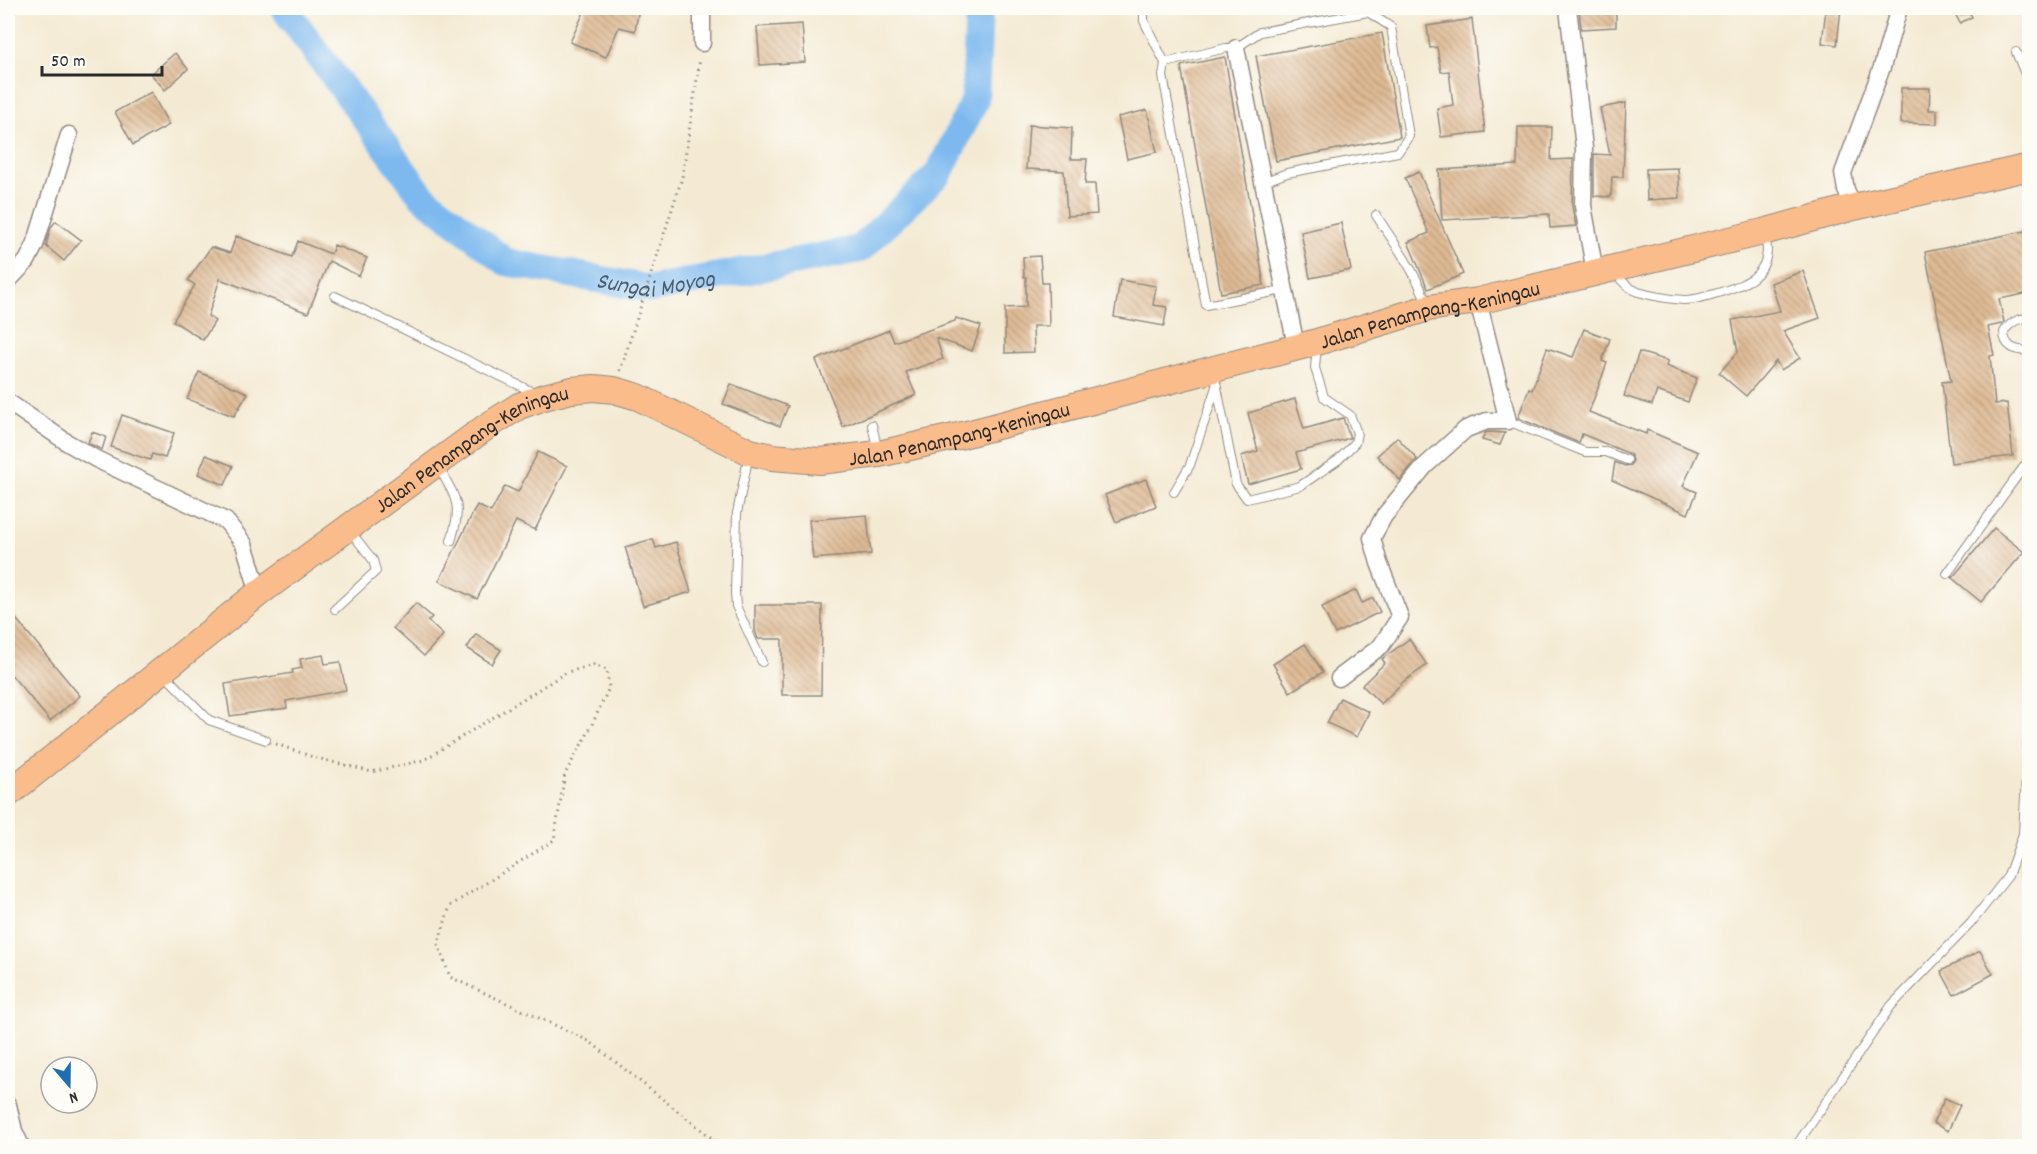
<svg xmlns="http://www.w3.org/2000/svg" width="2037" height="1154" viewBox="0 0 2037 1154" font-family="Dekko,sans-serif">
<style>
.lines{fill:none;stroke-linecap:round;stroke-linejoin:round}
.river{stroke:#7db9ef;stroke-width:28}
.building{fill:url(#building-back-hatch)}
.lane-casing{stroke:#908a7f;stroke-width:10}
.street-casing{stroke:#908a7f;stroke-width:19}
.primary-casing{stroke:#908a7f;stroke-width:28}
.path{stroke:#908a7f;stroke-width:3;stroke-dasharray:1.5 4.5;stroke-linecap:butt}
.lane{stroke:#fff;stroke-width:8}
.street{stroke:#fff;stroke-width:16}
.primary{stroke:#fabc8b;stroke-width:26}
.labels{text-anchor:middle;stroke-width:4.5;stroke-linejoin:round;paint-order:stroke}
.street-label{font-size:22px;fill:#2b2b2b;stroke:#fdfcf7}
.water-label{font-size:24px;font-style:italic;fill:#485d70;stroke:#fdfcf7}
</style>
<defs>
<pattern id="building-back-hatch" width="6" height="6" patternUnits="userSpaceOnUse" patternTransform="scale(1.5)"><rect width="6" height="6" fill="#dfbb95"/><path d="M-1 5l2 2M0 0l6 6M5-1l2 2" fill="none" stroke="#b5987a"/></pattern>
</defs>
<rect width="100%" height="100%" fill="#fdfcf7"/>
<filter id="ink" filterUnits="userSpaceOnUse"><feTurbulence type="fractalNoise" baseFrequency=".0167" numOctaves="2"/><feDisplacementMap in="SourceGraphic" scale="12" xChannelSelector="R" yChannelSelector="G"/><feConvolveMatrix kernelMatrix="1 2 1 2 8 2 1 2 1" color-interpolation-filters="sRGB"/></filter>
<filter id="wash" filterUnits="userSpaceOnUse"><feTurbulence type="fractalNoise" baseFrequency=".008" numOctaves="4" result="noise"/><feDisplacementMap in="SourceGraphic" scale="24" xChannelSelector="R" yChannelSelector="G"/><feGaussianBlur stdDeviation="1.35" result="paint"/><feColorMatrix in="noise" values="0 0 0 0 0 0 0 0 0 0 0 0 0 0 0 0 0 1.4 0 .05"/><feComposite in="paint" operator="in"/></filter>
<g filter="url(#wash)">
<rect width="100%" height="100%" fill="#f4ead3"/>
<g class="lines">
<path class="river" id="s1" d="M284,8L422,196L506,262L651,289L860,249L939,173L975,100L979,8"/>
</g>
<g id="blocks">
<g class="building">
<path d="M586,8H639L635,31L619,27L606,57L570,42Z"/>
<path d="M1579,8H1616V27L1581,29Z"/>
<path d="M1826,8H1841L1837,45L1822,43Z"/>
<path d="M1952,8H1967L1972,17L1960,23Z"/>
<path d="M1472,19L1485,132L1441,137L1437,108L1453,105L1449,71L1441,72L1437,47L1430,48L1427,26Z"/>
<path d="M802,24L805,62L760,65L757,27Z"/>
<path d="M1382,33L1400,137L1276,161L1256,56Z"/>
<path d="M175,53L188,69L165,90L151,74Z"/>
<path d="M1225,57L1264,285L1221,293L1181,66Z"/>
<path d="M1901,88H1930L1929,110H1937V124L1901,123Z"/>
<path d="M151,92L169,125L133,145L115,112Z"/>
<path d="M1626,103L1623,177H1612L1611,197L1594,196V154L1610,155L1600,108Z"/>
<path d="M1147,110L1157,152L1127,159L1118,117Z"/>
<path d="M1029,125L1072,128L1071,159H1087L1085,184H1095L1097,214L1067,216L1064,171L1026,169Z"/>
<path d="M1518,127H1552L1551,160L1573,159L1572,206L1576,226L1550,228L1549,214L1442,220L1439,170L1517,165Z"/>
<path d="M1678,168L1680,198L1647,200L1646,169Z"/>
<path d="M1419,172L1463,274L1428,289L1408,242L1429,233L1405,178Z"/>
<path d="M56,221L81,240L64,261L46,246L51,227Z"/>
<path d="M1341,223L1351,270L1310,278L1301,232Z"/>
<path d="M2030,230V293L1999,299L2004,322L2001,324L1988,327L1994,355L1990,356L1995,404L2007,403L2013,456L1951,463L1942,382L1951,381L1925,252Z"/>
<path d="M236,236L292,257L298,241L331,254L334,245L367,258L359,276L329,261L308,313L220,279L208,316L215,321L203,340L173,321L195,285L188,280L211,247L230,253Z"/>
<path d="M1040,256L1042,283H1048L1049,326H1033L1034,352L1005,353V308L1026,307V277H1024L1023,257Z"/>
<path d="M1803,271L1820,318L1783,331L1800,358L1781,370L1776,361L1746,396L1719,373L1738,352L1732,320L1780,311L1771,283Z"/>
<path d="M1120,280L1156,286L1153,305L1167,307L1164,326L1114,317Z"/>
<path d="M956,318L981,326L972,351L936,338L943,359L906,372L916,395L843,427L816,360L889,330L894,342L955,321Z"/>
<path d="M1584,329L1610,339L1602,361L1607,363L1589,412L1646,434L1647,430L1698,452L1683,486L1697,492L1688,514L1612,480L1615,462L1625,466L1631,465L1633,460L1630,454L1582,434L1579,443L1518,418L1529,388L1532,390L1547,348L1573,357Z"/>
<path d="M1639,352L1668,361L1666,366L1697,378L1688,402L1657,391L1652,405L1624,396Z"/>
<path d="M199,372L248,393L234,416L187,399Z"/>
<path d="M731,384L788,406L780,426L723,404Z"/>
<path d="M1295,399L1304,429L1343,418L1350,438L1296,453L1301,469L1248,484L1241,456L1258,451L1248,413Z"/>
<path d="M122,415L174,433L165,458L152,454L150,460L111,447Z"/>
<path d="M92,432L106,437L102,450L88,443Z"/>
<path d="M1489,432L1505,433L1500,445L1482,440L1485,433Z"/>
<path d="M1397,437L1417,459L1400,480L1377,456Z"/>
<path d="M538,452L567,466L535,530L516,521L477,599L439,581L477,505L491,512L505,486L518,492Z"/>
<path d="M206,455L233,466L225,485L198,474Z"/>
<path d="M1146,479L1156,506L1116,522L1105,495Z"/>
<path d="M867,515L871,554L813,559L809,520Z"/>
<path d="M1994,528L2024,552L1981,602L1952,578Z"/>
<path d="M653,539L656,548L676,542L691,592L643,606L625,547Z"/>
<path d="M1356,590L1362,603L1373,598L1380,612L1335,634L1322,607Z"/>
<path d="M416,603L432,617L428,621L443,635L424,656L393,628Z"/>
<path d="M755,605H822L821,695H782V639H758L755,631Z"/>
<path d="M8,609L80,696L50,721L8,671Z"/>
<path d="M476,634L501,650L492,664L467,648Z"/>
<path d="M1409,639L1427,665L1403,682L1381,704L1362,685L1385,663L1382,659Z"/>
<path d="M1305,644L1323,672L1290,692L1273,664Z"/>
<path d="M323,655L325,664L340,662L346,690L286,701L287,708L230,716L225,684L293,673L292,670L302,668L300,659Z"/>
<path d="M1340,698L1369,712L1357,737L1327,723Z"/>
<path d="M1980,951L1993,974L1954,995L1941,971Z"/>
<path d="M1945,1098L1960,1105L1948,1131L1933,1123Z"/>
</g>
</g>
</g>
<g filter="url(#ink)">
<use href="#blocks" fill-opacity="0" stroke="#908a7f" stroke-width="1.5"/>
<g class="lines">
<g class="lane-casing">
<g id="lane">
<path d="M1144,8V21L1165,63"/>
<path d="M2016,52L2030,86"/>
<path d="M1263,182L1287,173L1398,152L1409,136L1391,27L1368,12L1260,32L1236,48H1226L1165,63L1163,76L1206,305L1284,290"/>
<path d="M1376,215C1394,243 1416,272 1427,304"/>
<path d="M1614,271C1620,280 1628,288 1638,292C1652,296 1670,299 1684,300C1699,300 1742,287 1754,277C1767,266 1770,250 1764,235"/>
<path d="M335,296L537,394"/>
<path d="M2030,318C2019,318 2009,323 2004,332C2004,347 2016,352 2030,350"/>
<path d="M1214,372L1236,484L1247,499L1300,486L1338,460L1355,443L1357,433L1350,415L1324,397L1315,368L1317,345"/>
<path d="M1508,421L1585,452H1606L1627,460"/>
<path d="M872,425L878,451"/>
<path d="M749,454L737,513L735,593L736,606L762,662"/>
<path d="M438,466C456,499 463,503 451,541"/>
<path d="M1174,492L1190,465L1216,387"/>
<path d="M1947,574L2030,458"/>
<path d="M335,609L376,571L373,560L350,531"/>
<path d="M162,672L209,720L266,740"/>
<path d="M1796,1146L1891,1006L1971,923L2008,876L2023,834L2030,702"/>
</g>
</g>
<g class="street-casing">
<g id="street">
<path d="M702,8V43"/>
<path d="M1568,8L1584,148L1583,206L1595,272"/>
<path d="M1236,48L1296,346"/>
<path d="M1854,207L1846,190L1843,173L1882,67L1899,8"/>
<path d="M8,281L27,261L35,245L69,135"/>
<path d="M8,402L68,443L96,459L226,521L244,544L259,593"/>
<path d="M1339,678L1381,646L1400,617L1379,563L1372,538L1384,516L1425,466L1466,429L1487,421H1508L1478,301"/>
<path d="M8,1105L14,1131L21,1146"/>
</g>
</g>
<g class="primary-casing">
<g id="primary">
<path id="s2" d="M8,794L259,593L486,427L519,406L544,397L572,390L594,388L614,390L638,397L750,452L772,457L820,461L879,454L963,435L1317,342L1428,308L1478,301L1763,232L1854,207L2030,167"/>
</g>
</g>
<g class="path">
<path d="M620,371L682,178L700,59"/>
<path d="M276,744L313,757L372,772L424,760L567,672L594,665L607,670L609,688L589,731L565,774L554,840L450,906L438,944L450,977L589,1041L722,1146"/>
</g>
<use href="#lane" class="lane"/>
<use href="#street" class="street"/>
<use href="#primary" class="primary"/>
</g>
</g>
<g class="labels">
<g class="street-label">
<text dy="8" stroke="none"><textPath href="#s2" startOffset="1588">Jalan Penampang-Keningau</textPath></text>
<text dy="8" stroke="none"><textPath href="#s2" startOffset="1102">Jalan Penampang-Keningau</textPath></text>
<text dy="8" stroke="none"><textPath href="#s2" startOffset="580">Jalan Penampang-Keningau</textPath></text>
</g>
<g class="water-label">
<text dy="8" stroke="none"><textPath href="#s1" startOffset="492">Sungai Moyog</textPath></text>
</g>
</g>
<rect width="2037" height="1154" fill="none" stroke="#fdfcf7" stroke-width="30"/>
<g transform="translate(69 1085) rotate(160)"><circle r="28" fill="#fdfcf7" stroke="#a9a8a5" stroke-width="1.5"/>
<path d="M0-4.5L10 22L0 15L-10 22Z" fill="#1f6fb2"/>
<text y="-9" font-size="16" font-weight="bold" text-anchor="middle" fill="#2b2b2b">N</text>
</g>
<path d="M42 66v9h120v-9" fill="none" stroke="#2b2b2b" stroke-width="3"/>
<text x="51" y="66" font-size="18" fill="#2b2b2b" stroke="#fdfcf7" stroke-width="4.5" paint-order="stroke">50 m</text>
</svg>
